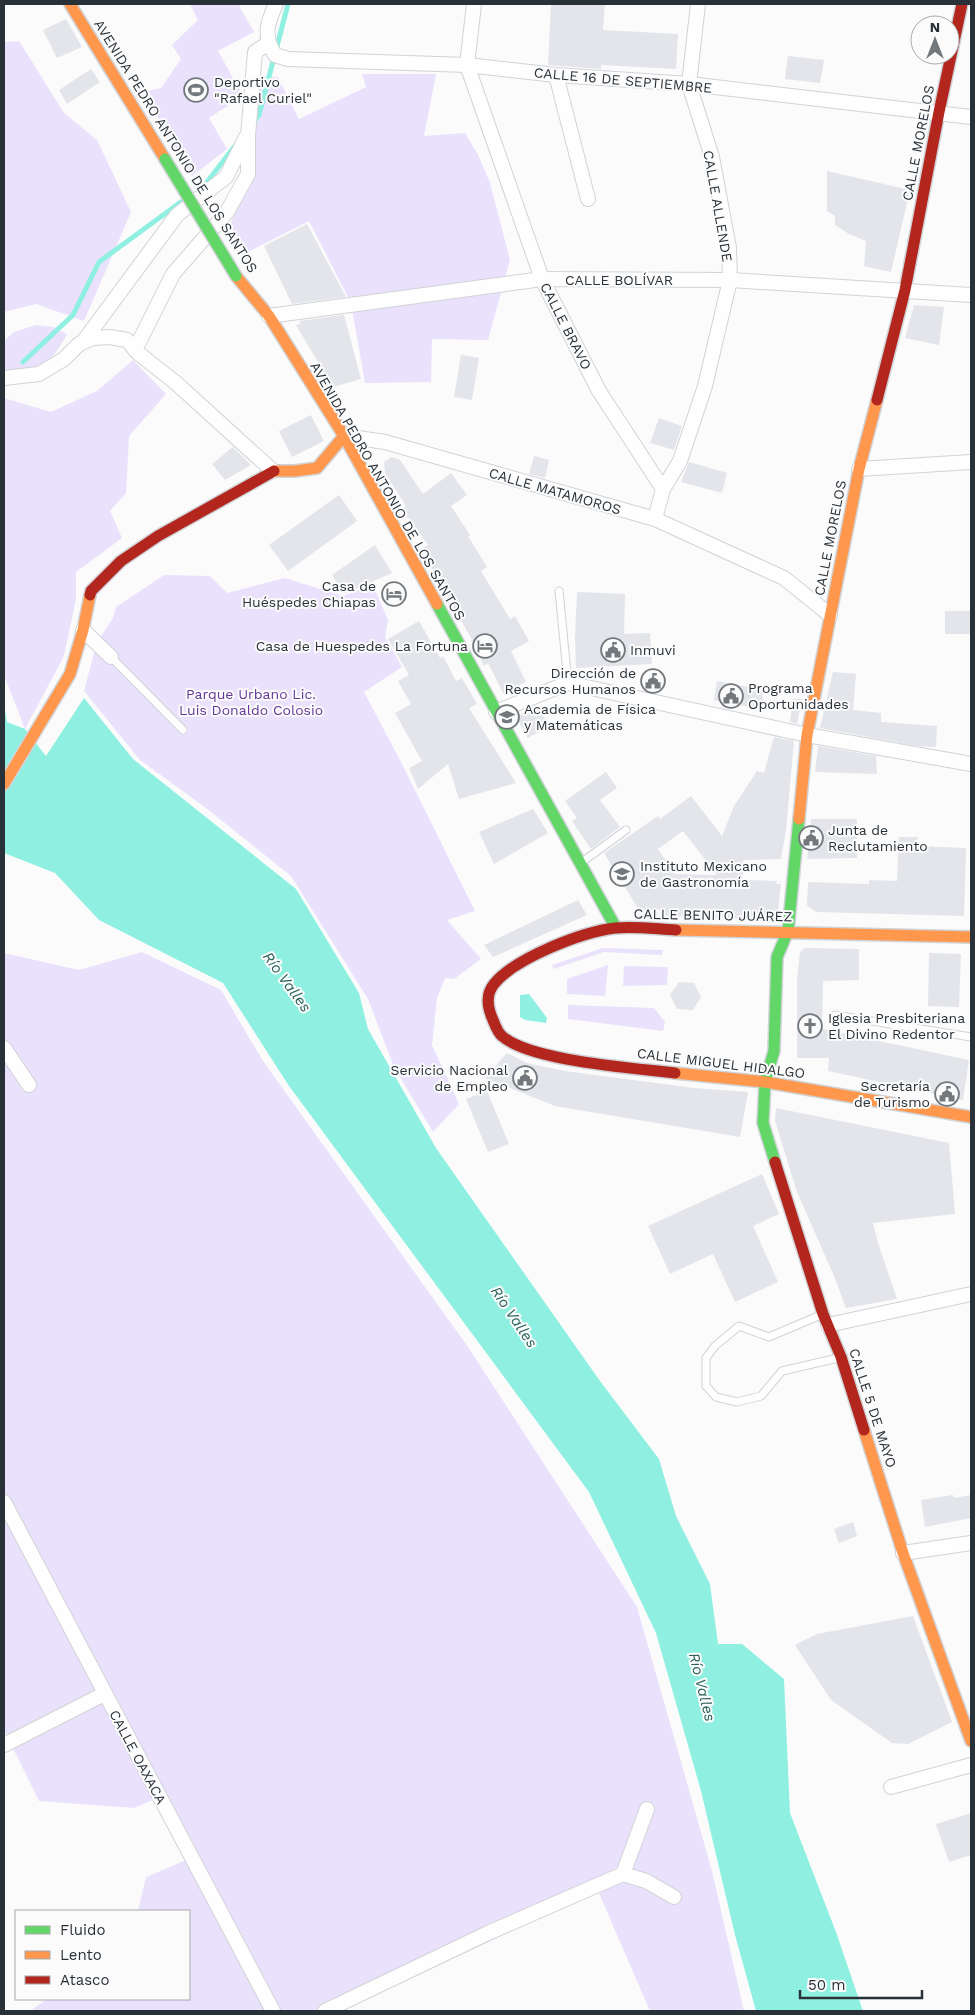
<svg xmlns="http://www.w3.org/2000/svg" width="975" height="2015" viewBox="0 0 975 2015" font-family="'Work Sans',sans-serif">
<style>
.green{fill:#eae1fc}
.water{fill:#8ff0e2}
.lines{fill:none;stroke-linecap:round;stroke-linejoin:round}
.stream{stroke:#8ff0e2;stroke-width:5}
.building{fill:#e3e5eb;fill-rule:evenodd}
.lane-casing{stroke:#d0d3d7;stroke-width:9}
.street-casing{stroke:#d0d3d7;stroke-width:16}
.fast-casing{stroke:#d0d3d7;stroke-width:14}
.slow-casing{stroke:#d0d3d7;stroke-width:14}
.jam-casing{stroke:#d0d3d7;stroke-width:14}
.lane{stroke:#fefefe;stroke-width:7}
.street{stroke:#fefefe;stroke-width:14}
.fast{stroke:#63d668;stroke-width:11}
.slow{stroke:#ff974d;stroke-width:11}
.jam{stroke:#b3261e;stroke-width:11}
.fast-bridge-casing{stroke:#d0d3d7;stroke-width:14;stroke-linecap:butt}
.fast-bridge{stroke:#63d668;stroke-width:11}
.labels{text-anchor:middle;stroke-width:4;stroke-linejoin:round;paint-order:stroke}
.street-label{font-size:14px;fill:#293138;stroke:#fbfbfb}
.poi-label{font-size:14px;fill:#293138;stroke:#fbfbfb;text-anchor:start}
.park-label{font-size:14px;fill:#633899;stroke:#fbfbfb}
.water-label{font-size:15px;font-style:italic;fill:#286159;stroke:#fbfbfb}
</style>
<rect width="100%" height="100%" fill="#fbfbfb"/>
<g class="green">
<path d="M190,4H242L239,6L254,32L218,51L243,96L209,118L227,149L192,176L143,92L161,88L181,59L172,45L198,20Z"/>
<path d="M19,41L64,113L97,140L131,212L84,321L36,304L4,312V42Z"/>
<path d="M362,74H436L424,136L465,133L478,155L490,183L510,260L488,340L432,339L431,382L365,383L351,303L309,221L246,253L230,225L250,180L258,76L278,77L299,119L366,87Z"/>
<path d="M36,325L53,327L67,334C51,365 38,372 4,371V341L14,332Z"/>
<path d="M133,360L166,394L129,436L126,493L110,511L122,538L76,572V599L64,656L25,729L4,675V398L51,412L97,391Z"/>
<path d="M164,575L210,576L227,593L285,578L343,596L373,585L388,620L385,637L402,667L364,692L402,764L475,911L447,920L481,959L454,979L445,978L437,998L432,1045L459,1104L433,1132L394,1067L368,999L291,876L206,808L140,760L84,691L97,642L113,618L116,607Z"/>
<path d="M603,948L663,950L662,955L604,952L554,969L552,965Z"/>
<path d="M142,952L221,990L263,1061L468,1347L637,1607L712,1871L744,2011H650L598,1891L340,2011H30L47,1999H189V1911H138L146,1877L196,1856L164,1795L134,1808L39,1801L5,1732H4V953L79,970Z"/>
<path d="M608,965L605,996L567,994V979Z"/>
<path d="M624,966L668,967L667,985L623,986Z"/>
<path d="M568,1005L654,1008L665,1022L663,1031L568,1019Z"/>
</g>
<g class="water">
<path d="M84,698L133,759L296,889L359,993L368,1029L436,1148L600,1381L659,1459L676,1516L710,1584L718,1644H742L784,1679L790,1813L836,1932L863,2011H756L735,1935L701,1791L656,1633L589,1492L289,1086L223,983L99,920L55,873L4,853V704L7,722L25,729L46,756Z"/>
<path d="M529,994L547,1018L546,1023L525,1020L520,1017V995Z"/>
</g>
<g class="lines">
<g class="stream">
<path d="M253,123L259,115L288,4"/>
<path d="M204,186L234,147"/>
<path d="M23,362L73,315L99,262L185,199"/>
</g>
</g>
<g class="building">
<path d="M551,4H605L603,30L678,34L676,69L601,65V69L548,65Z"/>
<path d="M66,19L82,47L57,58L43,30Z"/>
<path d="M788,56L824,60L820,83L785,79Z"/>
<path d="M91,69L100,82L67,104L59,90Z"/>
<path d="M827,171L910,190L891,272L864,266L866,241L849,234L835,225V216L827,211Z"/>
<path d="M307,224L346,297L292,304L264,246Z"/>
<path d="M914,305L944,307L939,345L905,338Z"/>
<path d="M344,315L361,379L333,387L296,325L301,324L299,321Z"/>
<path d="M461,355L479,358L472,400L454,397Z"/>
<path d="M311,415L324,441L292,457L279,431Z"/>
<path d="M659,418L682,426L674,450L650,443Z"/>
<path d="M233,447L251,465L225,480L212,464Z"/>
<path d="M534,456L549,460L545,478L529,474Z"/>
<path d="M392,457L400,460L423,494L451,473L467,495L451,506L470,535L468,536L487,567L481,571L510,619L515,616L529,641L511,651L526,682L503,693L488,663L484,666L471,640H472L429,564L432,562L423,548L428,545L402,509L406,506L385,473L384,462Z"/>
<path d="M689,462L727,473L722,493L681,482Z"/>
<path d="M339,495L357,521L288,571L269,545Z"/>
<path d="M375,545L392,573L344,594L332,575Z"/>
<path d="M577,592L625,594L624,634L650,633L652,664L576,668L575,637Z"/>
<rect x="945" y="611" width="26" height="23"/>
<path d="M419,621L440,658L443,656L456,681L462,678L477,704L469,708L516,783L459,799L448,764L418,789L409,768L422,761L395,713L411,704L398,681L409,675L388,639Z"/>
<path d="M833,672L856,674L853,710L881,713V722L937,726L936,747L917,746L820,728Z"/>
<path d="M717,681L764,690L760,709L714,700Z"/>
<path d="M793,699H802L797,724L790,722Z"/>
<path d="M537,706L549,726L528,738L516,717Z"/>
<path d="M774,737L794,741L786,830L781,859L743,860V880L777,881L776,884H781L777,920L663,916V910H639L604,853L658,816L660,819L691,796L722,836L734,806L757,771L764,773ZM683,831L717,875L675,874L658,849Z"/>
<path d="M818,746L876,756L877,774L815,772Z"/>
<path d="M606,772L617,788L600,800L620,827L591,849L572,821L577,818L565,801Z"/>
<path d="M533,809L548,833L494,864L479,832Z"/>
<path d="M811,819H857V858L807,859Z"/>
<path d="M899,837H918L917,846L966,848L964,916L816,912L807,905L808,882L869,884V880L897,881Z"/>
<path d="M578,900L587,915L493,957L484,945Z"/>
<path d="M805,948L859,949V980L823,981L822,1029L969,1060L963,1100L828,1071L829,1058H797V979L800,952Z"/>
<path d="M929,953L961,954L959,1007L928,1006Z"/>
<path d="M679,982L694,983L701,997L693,1010L677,1009L670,995Z"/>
<path d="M507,1053L527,1063L565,1071L694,1088L748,1092L740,1137L555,1106L485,1078Z"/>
<path d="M487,1091L509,1144L488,1152L466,1099Z"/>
<path d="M776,1108L949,1143L955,1214L873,1223L878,1243L897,1299L846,1308L834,1276L797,1192L775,1121Z"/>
<path d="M762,1174L779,1214L753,1226L778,1282L735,1302L713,1254L670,1274L648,1226Z"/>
<path d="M953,1495L954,1498L971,1495V1518L925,1527L921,1500Z"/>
<path d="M853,1522L857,1536L839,1543L834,1529Z"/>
<path d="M913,1616L952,1722L908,1744L892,1743L831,1700L795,1645L817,1634Z"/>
<path d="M971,1813V1855L949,1862L936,1824Z"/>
</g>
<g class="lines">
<g class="lane-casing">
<g id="lane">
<path d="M559,591L568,683"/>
<path d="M111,657L183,730"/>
<path d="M582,862L626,830"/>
<path d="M835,1015L971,1037"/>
<path d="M823,1314L769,1337L739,1326L715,1346L706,1358V1386L716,1397L737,1402L761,1396L782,1371L838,1358"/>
</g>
</g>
<g class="street-casing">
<g id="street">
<path d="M276,4C267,23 263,36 275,55L288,59L467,65L556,75L689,84L971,117"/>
<path d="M474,4L467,65L542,279L599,391L663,489"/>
<path d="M556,75L588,199"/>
<path d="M269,316L542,279L730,280L971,295"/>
<path d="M83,342L177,215L226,177L246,137"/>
<path d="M135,350L173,274L227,212L248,174V136L255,52L267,44"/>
<path d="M4,378L39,374L64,359L79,344L93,338L110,337L127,340L138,353L176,383L273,471"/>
<path d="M344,436L385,442L655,519L784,578L830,615"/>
<path d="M859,469L971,462"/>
<path d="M655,519L663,489L680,461L705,386L730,280L729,248L712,157L689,84L698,4"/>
<path d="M83,630L111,657"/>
<path d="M496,712L568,683L807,735L971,764"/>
<path d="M4,1048L29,1085"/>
<path d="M828,1325L971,1294"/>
<path d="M4,1502L273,2011"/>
<path d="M903,1553L971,1543"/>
<path d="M4,1745L104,1694"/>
<path d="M891,1787L971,1765"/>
<path d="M623,1874L646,1881L674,1897"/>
<path d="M325,2011L488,1933L623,1874L647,1809"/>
</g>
</g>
<g class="fast-casing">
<g id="fast">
<path d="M437,604L616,928"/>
<path d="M775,1162L763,1123L765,1082L774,1051L777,957L788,931L799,819"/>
</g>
</g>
<g class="slow-casing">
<g id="slow">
<path d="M70,4L165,159"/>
<path d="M236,276L269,316L344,436L437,604"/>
<path d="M274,471H295L317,468L344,436"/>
<path d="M4,784L70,674L83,630L90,595"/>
<path d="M799,819L807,735L859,469L877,400"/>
<path d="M676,930L971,937"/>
<path d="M675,1073L765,1082L971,1117"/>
<path d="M864,1430L903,1553L971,1741"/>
</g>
</g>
<g class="jam-casing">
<g id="jam">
<path d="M877,400L905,290L939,112L962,4"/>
<path d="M90,595L91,591L121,561L158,536L274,471"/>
<path d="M675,1073C634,1068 530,1061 502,1036C498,1033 495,1025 493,1020C488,1009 485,995 494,984C515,958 582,932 615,928C635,926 656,929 676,930"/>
<path d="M775,1162L823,1314L841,1357L864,1430"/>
</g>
</g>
<use href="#lane" class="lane"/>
<use href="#street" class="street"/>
<use href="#fast" class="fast"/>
<use href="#slow" class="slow"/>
<use href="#jam" class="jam"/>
<g class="fast-bridge-casing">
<path id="fast-bridge" d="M165,159L236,276"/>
</g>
<use href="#fast-bridge" class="fast-bridge"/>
</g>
<defs>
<g id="stadium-ring" transform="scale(1.25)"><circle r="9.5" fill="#fbfbfb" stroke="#72787c" stroke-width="1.5"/><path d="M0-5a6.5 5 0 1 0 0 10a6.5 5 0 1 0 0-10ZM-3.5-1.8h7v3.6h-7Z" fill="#72787c"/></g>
<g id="hotel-ring" transform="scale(1.25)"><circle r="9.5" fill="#fbfbfb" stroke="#72787c" stroke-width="1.5"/><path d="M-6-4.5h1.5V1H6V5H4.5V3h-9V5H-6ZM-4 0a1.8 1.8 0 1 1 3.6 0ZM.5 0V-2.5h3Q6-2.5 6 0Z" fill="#72787c"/></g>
<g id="civic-ring" transform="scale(1.25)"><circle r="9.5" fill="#fbfbfb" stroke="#72787c" stroke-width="1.5"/><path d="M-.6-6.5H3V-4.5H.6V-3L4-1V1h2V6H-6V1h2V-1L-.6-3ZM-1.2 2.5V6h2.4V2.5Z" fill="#72787c"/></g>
<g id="school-ring" transform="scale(1.25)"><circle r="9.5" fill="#fbfbfb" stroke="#72787c" stroke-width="1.5"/><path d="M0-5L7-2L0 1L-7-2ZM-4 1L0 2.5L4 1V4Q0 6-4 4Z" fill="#72787c"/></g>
<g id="university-ring" transform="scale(1.25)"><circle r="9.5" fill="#fbfbfb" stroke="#72787c" stroke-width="1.5"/><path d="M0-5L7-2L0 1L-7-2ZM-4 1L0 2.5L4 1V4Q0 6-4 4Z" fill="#72787c"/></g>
<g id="church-ring" transform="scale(1.25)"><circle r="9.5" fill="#fbfbfb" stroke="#72787c" stroke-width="1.5"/><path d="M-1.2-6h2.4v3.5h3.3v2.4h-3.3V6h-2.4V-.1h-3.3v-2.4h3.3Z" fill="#72787c"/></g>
</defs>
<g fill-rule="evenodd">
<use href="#stadium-ring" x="196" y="90"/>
<use href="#hotel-ring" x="394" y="594"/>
<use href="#hotel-ring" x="485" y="646"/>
<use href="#civic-ring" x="613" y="650"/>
<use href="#civic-ring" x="653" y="681"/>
<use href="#civic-ring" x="731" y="696"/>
<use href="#school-ring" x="507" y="717"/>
<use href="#civic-ring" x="811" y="838"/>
<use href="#university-ring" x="622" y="874"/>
<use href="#church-ring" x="810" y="1026"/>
<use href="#civic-ring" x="525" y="1078"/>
<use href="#civic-ring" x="947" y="1094"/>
</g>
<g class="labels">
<g class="street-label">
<text transform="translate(623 80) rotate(5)" y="5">CALLE 16 DE SEPTIEMBRE</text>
<text transform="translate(918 143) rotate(-79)" y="5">CALLE MORELOS</text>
<text transform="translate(176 146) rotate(58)" y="5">AVENIDA PEDRO ANTONIO DE LOS SANTOS</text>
<text transform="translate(718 206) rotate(80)" y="5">CALLE ALLENDE</text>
<text x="619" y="285">CALLE BOLÍVAR</text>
<text transform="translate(566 326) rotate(63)" y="5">CALLE BRAVO</text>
<text transform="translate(388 491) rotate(60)" y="5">AVENIDA PEDRO ANTONIO DE LOS SANTOS</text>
<text transform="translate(555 491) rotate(16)" y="5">CALLE MATAMOROS</text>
<text transform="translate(830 538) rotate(-79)" y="5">CALLE MORELOS</text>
<text transform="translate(713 915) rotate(1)" y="5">CALLE BENITO JUÁREZ</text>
<text transform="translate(721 1063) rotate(7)" y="5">CALLE MIGUEL HIDALGO</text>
<text transform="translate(873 1408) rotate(72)" y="5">CALLE 5 DE MAYO</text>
<text transform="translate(138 1757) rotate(62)" y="5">CALLE OAXACA</text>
</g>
<g class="poi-label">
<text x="214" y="87">Deportivo<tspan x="214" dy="16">"Rafael Curiel"</tspan></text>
<text x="376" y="591" text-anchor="end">Casa de<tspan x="376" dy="16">Huéspedes Chiapas</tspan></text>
<text x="468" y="651" text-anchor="end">Casa de Huespedes La Fortuna</text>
<text x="630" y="655">Inmuvi</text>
<text x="636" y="678" text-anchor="end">Dirección de<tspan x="636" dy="16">Recursos Humanos</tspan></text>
<text x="748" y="693">Programa<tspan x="748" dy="16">Oportunidades</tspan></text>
<text x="524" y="714">Academia de Física<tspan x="524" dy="16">y Matemáticas</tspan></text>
<text x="828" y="835">Junta de<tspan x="828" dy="16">Reclutamiento</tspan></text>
<text x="640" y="871">Instituto Mexicano<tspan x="640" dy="16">de Gastronomía</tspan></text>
<text x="828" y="1023">Iglesia Presbiteriana<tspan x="828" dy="16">El Divino Redentor</tspan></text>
<text x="508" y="1075" text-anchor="end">Servicio Nacional<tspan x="508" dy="16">de Empleo</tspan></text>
<text x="930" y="1091" text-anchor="end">Secretaría<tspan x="930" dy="16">de Turismo</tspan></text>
</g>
<g class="park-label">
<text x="251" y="699">Parque Urbano Lic.<tspan x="251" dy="16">Luis Donaldo Colosio</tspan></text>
</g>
<g class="water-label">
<text transform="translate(287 982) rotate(54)" y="5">Río Valles</text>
<text transform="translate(514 1317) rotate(56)" y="5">Río Valles</text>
<text transform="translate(702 1687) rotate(76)" y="5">Río Valles</text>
</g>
</g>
<rect width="975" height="2015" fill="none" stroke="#293138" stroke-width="10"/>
<rect x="15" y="1910" width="175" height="90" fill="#fbfbfb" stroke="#a7aaad"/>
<rect x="25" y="1926" width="25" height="8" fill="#63d668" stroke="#a7aaad"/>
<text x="60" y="1935" font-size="15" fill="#293138">Fluido</text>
<rect x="25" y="1951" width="25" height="8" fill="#ff974d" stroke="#a7aaad"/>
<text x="60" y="1960" font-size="15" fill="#293138">Lento</text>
<rect x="25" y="1976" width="25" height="8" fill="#b3261e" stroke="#a7aaad"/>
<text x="60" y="1985" font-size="15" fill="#293138">Atasco</text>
<g transform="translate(935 40)"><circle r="24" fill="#fbfbfb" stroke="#a7aaad"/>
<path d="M0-4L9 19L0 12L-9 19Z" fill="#72787c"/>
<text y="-8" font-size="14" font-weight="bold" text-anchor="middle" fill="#293138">N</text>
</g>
<path d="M800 1990v8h122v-8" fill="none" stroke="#293138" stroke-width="2.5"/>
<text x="808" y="1990" font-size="15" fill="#293138" stroke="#fbfbfb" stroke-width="4" paint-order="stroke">50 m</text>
</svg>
